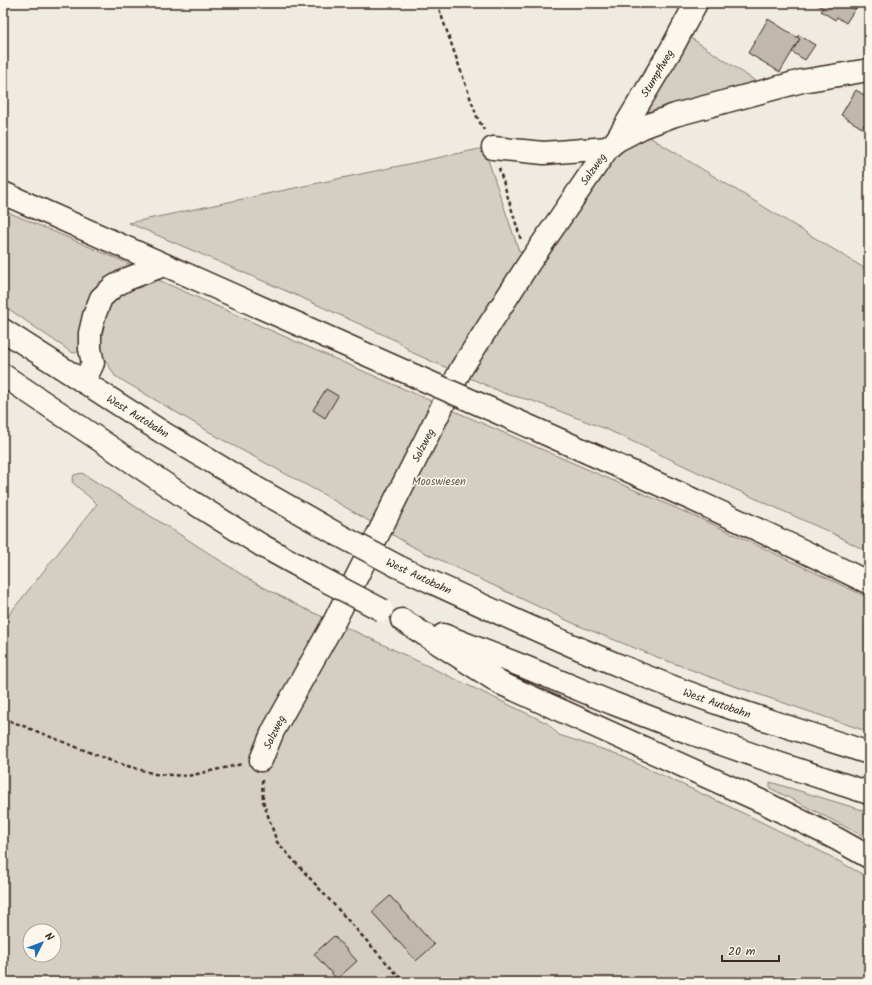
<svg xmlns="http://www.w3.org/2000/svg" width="872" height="985" viewBox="0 0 872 985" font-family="Kalam,sans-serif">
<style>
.green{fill:#d5cec3;stroke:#887c70;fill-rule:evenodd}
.building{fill:#c0b8ad;stroke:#3b2a1e}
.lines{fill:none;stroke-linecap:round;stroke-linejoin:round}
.minor-casing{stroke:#3b2a1e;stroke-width:25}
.highway-casing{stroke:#3b2a1e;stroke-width:25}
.path{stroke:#3b2a1e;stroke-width:2.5;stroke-dasharray:4 3;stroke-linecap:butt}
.minor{stroke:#fbf7ec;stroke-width:22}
.highway{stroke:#fbf7ec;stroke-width:22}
.highway-bridge-casing{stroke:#3b2a1e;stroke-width:25;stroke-linecap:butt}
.highway-bridge{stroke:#fbf7ec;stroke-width:22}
.labels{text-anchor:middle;stroke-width:3;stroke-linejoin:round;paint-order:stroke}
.street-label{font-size:11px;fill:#3b2a1e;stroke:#fbf7ec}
.park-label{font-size:11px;fill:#625347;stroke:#fbf7ec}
</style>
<rect width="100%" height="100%" fill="#f0ebe0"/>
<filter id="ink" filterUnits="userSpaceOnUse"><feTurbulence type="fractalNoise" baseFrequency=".025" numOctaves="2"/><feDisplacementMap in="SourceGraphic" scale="8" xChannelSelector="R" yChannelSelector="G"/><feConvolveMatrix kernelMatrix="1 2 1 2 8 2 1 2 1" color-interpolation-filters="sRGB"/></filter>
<g filter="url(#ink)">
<g class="green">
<path d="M685,34L763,86L630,127Z"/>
<path d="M643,133L869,271V553L836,535L708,477L606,429L533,401L506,394L413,353L397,341L300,297L129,223L484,148L519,251L538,256L609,158Z"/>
<path d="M3,210L125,262L131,265L134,270L130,273L82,348L76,353L71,352L3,305Z"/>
<path d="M154,278L299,343L710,523L869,598V732L734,686L657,657L577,625L463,571L415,548L321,493L223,440L115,376L98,348L104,306L126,287Z"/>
<path d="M82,473L187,539L250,580L301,607L363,635L547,723L559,735L617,754L745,814L826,854L869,878V982H3V622L97,504L72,482L74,475ZM30,931H54V955H30Z"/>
<path d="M770,782L869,812V839L770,788Z"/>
</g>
<g class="building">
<path d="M817,3H859L846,23L837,17L835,20L821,11L823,8L816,4Z"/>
<path d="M768,19L800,39L780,72L748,53Z"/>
<path d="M799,35L815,45L805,60L792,52L800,39L797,37Z"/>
<path d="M856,90L869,98V117L862,128L841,115Z"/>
<path d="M326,389L338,396L325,418L313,410Z"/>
<path d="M390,896L434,945L416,961L372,912Z"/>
<path d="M334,936L357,961L337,979L314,954Z"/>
</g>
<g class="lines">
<g class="minor-casing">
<g id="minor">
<path d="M616,141L672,48L696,3"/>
<path d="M493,148L544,153L608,148"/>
<path d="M84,382L93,363L90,349V333L94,316L101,298L113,287L127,279L164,265"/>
<path d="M261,760L273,731L332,626L461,369L529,263L608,148L616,141L643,127L675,115L802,81L869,70"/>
</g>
</g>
<g class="highway-casing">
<g id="highway">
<path d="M3,193L415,376"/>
<path d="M3,330L165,434L256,488L337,534"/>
<path d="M3,375L186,498L261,545L317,576"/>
<path d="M488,408C616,465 744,521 869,583"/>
<path d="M399,567C473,601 547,636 623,667C703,701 786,726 869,753"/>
<path d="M402,620L500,683L763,802L837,839L869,857"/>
<path d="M443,635L525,667L612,703L688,732L765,759L869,793"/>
</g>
</g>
<g class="path">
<path d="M437,3L477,117L484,130"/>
<path d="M499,168L521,240"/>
<path d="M3,718L114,762L155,774L188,776L242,764"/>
<path d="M262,780L263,801L277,842L404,982"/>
</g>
<use href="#minor" class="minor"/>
<use href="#highway" class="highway"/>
<g class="highway-bridge-casing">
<g id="highway-bridge">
<path d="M415,376L488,408"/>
<path d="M337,534L399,567"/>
<path d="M317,576L382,610"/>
</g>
</g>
<use href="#highway-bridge" class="highway-bridge"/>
</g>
</g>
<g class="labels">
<g class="street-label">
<text transform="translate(657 73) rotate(-59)" y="4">Stumpflweg</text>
<text transform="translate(593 169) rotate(-55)" y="4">Salzweg</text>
<text transform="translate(138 416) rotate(32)" y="4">West Autobahn</text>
<text transform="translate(423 445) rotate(-63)" y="4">Salzweg</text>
<text transform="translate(419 576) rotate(25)" y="4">West Autobahn</text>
<text transform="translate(717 703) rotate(19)" y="4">West Autobahn</text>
<text transform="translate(274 732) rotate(-64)" y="4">Salzweg</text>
</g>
<g class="park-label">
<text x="439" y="485">Mooswiesen</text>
</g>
</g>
<rect width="872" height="985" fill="none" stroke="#fbf7ec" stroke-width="16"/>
<rect x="8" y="8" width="856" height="969" fill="none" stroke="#3b2a1e" stroke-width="1.5" filter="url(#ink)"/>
<g transform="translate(42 943) rotate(48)"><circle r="19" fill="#fbf7ec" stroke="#aea59a"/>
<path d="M0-3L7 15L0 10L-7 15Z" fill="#1f6fb2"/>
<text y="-6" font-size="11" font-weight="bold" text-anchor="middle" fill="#3b2a1e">N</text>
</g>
<path d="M722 955v6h57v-6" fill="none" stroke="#3b2a1e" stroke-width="2"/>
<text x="728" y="955" font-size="12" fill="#3b2a1e" stroke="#fbf7ec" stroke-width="3" paint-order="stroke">20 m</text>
</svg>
